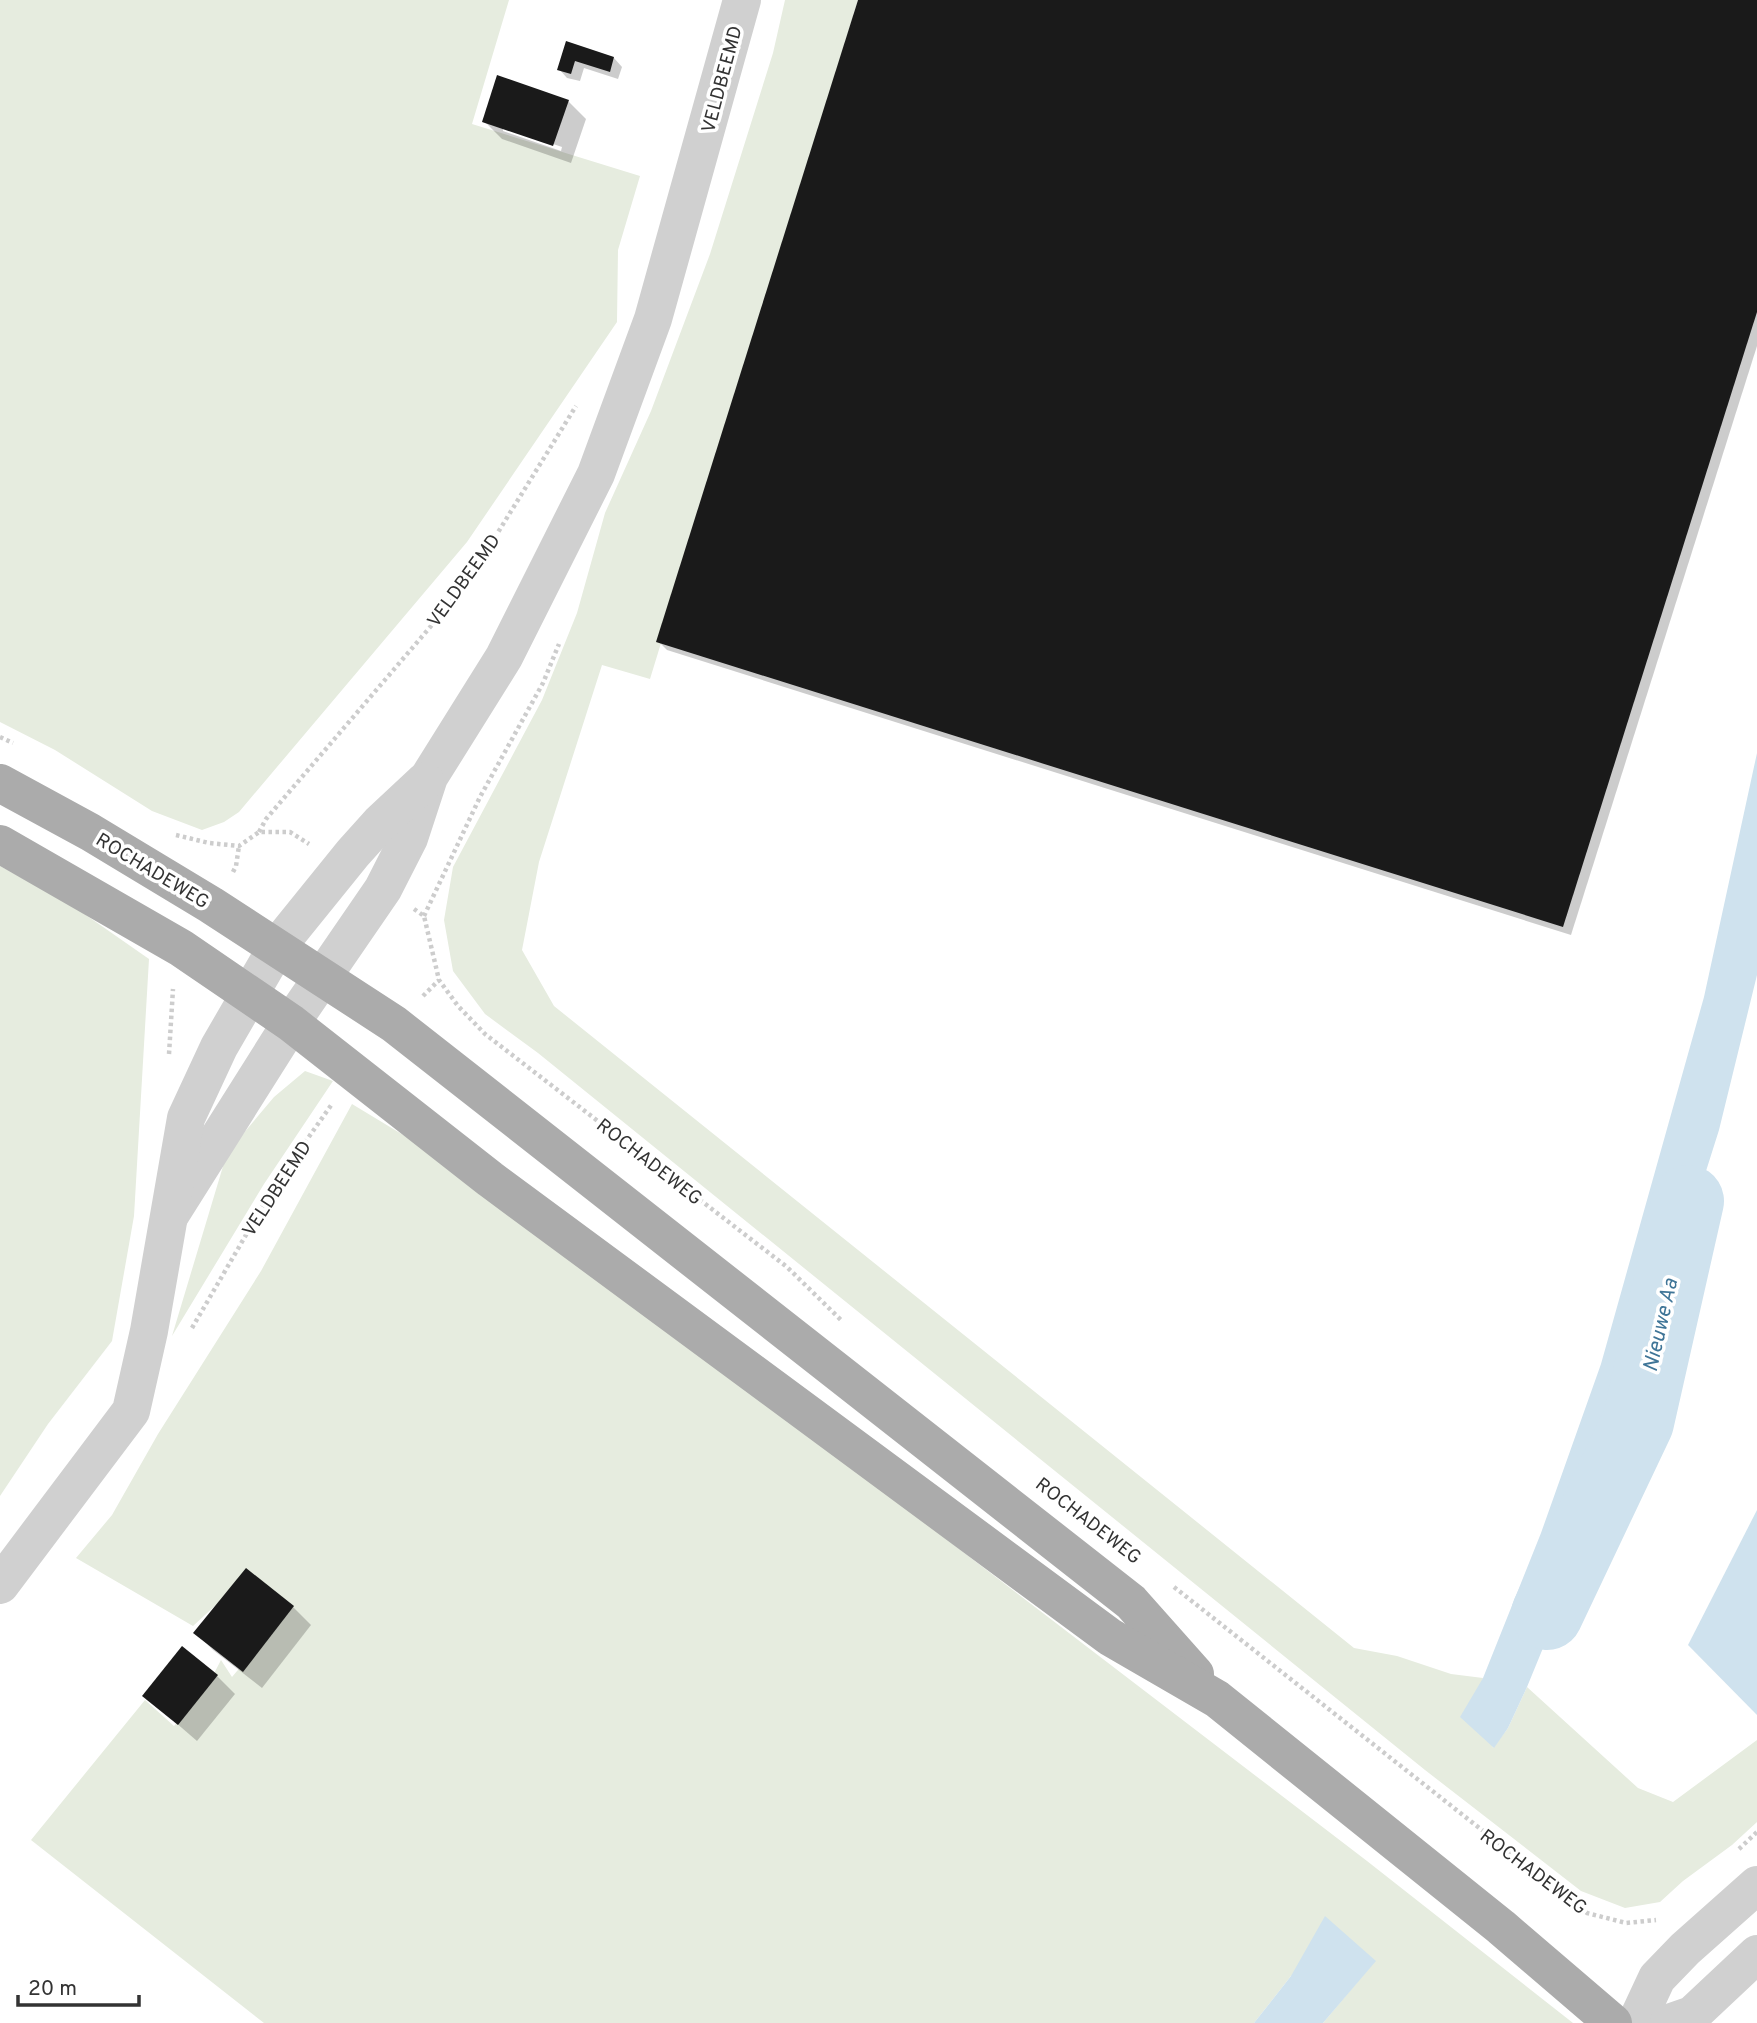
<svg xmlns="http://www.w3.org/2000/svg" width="1757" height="2023" viewBox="0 0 1757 2023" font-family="Overpass,sans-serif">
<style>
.green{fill:#e6ecdf}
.water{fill:#cfe2ee}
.shadow{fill:#0003;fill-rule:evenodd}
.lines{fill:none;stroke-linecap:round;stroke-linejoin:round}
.river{stroke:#cfe2ee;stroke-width:72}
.building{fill:#1a1a1a}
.path{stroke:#cdcdcd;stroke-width:4.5;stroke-dasharray:3.5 3.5;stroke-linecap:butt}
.minor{stroke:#d0d0d0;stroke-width:38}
.major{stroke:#ababab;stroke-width:38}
.labels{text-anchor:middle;stroke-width:7;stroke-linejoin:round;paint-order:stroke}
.street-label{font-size:19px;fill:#333;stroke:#fff}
.water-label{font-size:21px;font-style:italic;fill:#3f7597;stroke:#fff}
</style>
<rect width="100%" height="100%" fill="#fff"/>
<g class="green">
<path d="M0,0H509L472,124L640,176L618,250L617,322L467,542L239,812L224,822L202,830L152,811L55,750L0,722Z"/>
<path d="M785,0H858L650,679L602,665L539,862L522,950L554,1006L1354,1648L1397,1656L1451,1674L1483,1678L1481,1685L1493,1748L1508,1728L1527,1687L1638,1788L1673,1802L1757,1740V1822L1732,1845L1683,1881L1660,1902L1625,1908L1581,1891L1425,1770L538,1053L485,1014L453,971L444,920L453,867L542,700L577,613L605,513L651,411L710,254L773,53Z"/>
<path d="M0,866L73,906L149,959L134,1216L112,1341L48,1424L0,1496Z"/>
<path d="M305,1071L333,1081L264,1184L172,1336L227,1153L274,1097Z"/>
<path d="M352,1104L433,1153L788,1418L1367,1861L1573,2023H1323L1375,1961L1291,1976L1254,2023H264L31,1840L145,1700L174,1726L208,1685L221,1660L232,1677L284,1615L243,1580L193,1626L76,1558L112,1515L158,1434L261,1271Z"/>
</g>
<g class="water">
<path d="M1757,753V975L1719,1130L1638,1386L1566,1592L1527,1687L1508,1728L1494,1748L1460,1717L1483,1678L1541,1533L1601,1364L1704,997Z"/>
<path d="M1757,1510V1715L1688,1645Z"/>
<path d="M1325,1916L1376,1961L1323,2023H1254L1291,1976Z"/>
</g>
<g class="shadow">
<path d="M860,0H1757V346L1571,935L667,650L658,641Z"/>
<path d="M567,44L614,58L622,67L618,79L584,68L580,81L567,78L559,69Z"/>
<path d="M568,101L586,119L571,163L502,139L484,121ZM503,127L562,147L561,151L503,131Z"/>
<path d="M293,1607L311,1625L262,1688L213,1650L195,1632Z"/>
<path d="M217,1676L235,1694L197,1741L145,1696Z"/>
</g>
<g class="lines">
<path class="river" d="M1547,1614L1638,1422L1688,1201"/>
</g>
<g class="building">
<path d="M858,0H1757V312L1563,927L656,642Z"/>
<path d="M566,41L614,57L610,72L575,61L571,74L557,70Z"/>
<path d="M497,75L569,100L553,146L482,122Z"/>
<path d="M246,1568L294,1606L243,1672L193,1633Z"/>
<path d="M182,1646L218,1675L178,1725L142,1696Z"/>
</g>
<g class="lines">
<g class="path">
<path d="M0,737L13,743"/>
<path d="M259,832L266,819L449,605L471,576L576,406"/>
<path d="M176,835L209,843L239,846L259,832H290L309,844"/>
<path d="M233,872L236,866L239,846"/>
<path d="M414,909L424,916L439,980L458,1006L485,1034L787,1267L842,1321"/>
<path d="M424,916L480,797L543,683L559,644"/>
<path d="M423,996L439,980"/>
<path d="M169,1054L173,989"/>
<path d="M192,1328L275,1185L332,1104"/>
<path d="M1174,1587L1587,1913L1626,1923L1656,1920"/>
<path d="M1739,1849L1757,1832"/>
</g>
<g class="minor">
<path d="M170,1215L291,1023L383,889L409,838L429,777L504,657L596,474L653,319L742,0"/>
<path d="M0,1585L131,1411L149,1331L186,1118L219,1047L277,947L353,853L380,823L425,781"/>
<path d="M1636,2023L1657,1978L1685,1949L1757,1885"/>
<path d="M1669,2023L1692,2015L1757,1954"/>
</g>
<g class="major">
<path d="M0,783L90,832L211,905L394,1024L1131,1602L1195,1674"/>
<path d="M0,844L181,948L291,1023L490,1179L1110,1637L1217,1699L1501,1927L1613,2023"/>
</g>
</g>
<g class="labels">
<g class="street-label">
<text transform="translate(721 79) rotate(-75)" y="7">VELDBEEMD</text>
<text transform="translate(463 580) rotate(-54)" y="7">VELDBEEMD</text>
<text transform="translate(153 870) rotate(31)" y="7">ROCHADEWEG</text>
<text transform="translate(650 1161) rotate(38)" y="7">ROCHADEWEG</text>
<text transform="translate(276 1188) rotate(-57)" y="7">VELDBEEMD</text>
<text transform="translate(1089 1520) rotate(38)" y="7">ROCHADEWEG</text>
<text transform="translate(1534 1871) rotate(37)" y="7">ROCHADEWEG</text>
</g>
<g class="water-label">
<text transform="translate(1660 1325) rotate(-77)" y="7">Nieuwe Aa</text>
</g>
</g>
<path d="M18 1995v10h121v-10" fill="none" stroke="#333333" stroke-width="3.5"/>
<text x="28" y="1995" font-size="21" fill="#333333" stroke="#ffffff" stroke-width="5" paint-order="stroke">20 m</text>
</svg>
